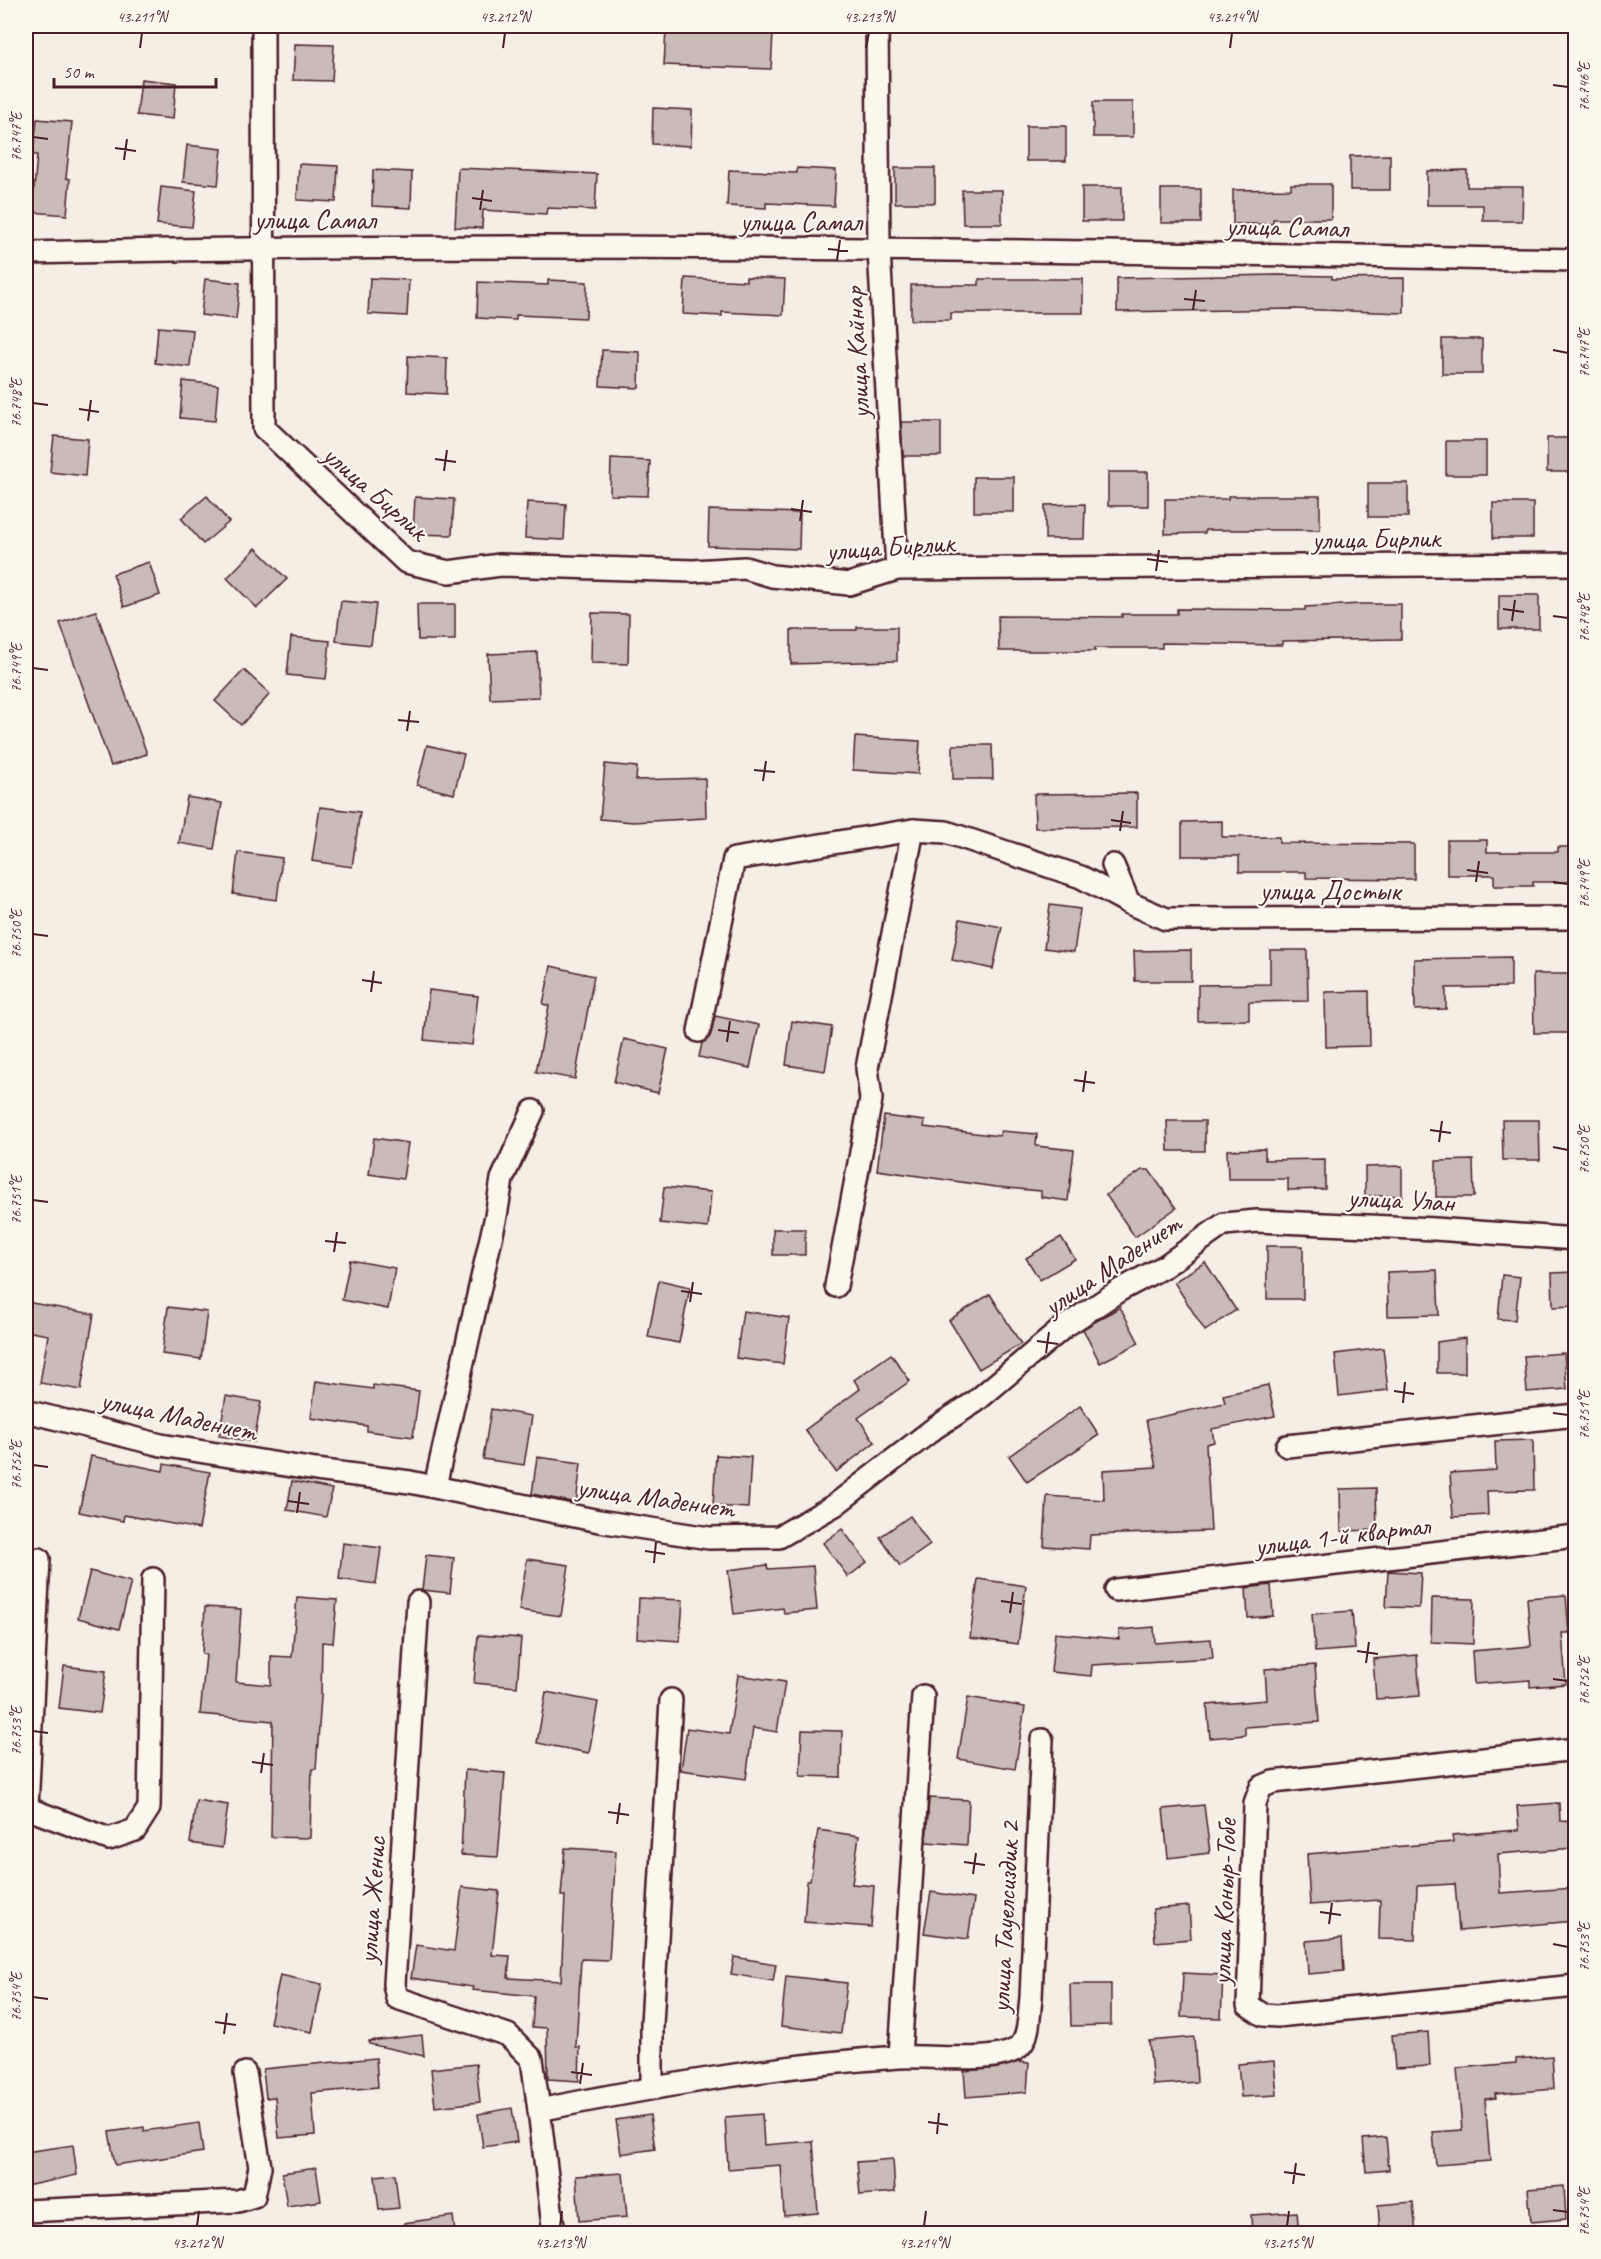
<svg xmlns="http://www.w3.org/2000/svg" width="1601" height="2259" viewBox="0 0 1601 2259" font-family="Caveat,sans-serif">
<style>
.building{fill:#cabbb6;stroke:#4a1f2b;stroke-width:1.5}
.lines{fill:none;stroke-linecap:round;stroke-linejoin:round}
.minor-casing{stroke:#4a1f2b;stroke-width:26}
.minor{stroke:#fbf7ec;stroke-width:21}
.ticks{fill:none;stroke:#4a1f2b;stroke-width:2}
.labels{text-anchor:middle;stroke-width:4.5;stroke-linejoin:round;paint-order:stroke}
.street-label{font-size:28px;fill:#4a1f2b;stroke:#fbf7ec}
.neatline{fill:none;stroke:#4a1f2b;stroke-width:2}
.ticks-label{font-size:15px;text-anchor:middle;fill:#4a1f2b}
</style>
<rect width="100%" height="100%" fill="#f4eee4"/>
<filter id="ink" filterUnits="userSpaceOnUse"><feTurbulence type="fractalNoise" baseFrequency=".0167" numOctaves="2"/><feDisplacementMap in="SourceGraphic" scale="12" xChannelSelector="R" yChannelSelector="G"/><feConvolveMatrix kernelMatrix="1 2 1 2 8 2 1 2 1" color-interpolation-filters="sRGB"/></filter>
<g filter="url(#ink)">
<g class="building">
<path d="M666,29L773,33L771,69L664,65Z"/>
<path d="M295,44L334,45L332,81L293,80Z"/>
<path d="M141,79L176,83L173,119L137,115Z"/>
<rect x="1093" y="102" width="40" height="35"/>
<path d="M653,108L692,110L691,146L652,144Z"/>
<path d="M37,119L72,122L66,178L70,179L67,215L32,212L37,155H33Z"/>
<rect x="1026" y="126" width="40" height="35"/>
<path d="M187,145L222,149L218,185L183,182Z"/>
<path d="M1390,155V190H1350V156Z"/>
<path d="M299,164L338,166L336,202L297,200Z"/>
<path d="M458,168L597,174L595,210L547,208L546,214L483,210L482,228L455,227Z"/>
<path d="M797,168L836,170L834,206L766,203V208L727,206L729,170L797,173Z"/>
<rect x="895" y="168" width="40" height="35"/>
<path d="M373,170L412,172L411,208L372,206Z"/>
<path d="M1467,170V187H1523L1522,221H1483V205H1427V171Z"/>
<path d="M1291,184H1331V219H1273V224H1233V190L1291,189Z"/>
<path d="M161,187L196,191L192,227L157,224Z"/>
<rect x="1082" y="187" width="40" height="34"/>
<rect x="1161" y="189" width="40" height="34"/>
<path d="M962,190H1002V224H963Z"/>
<path d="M1278,275L1332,276V279L1404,278V313L1292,309L1117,312V278Z"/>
<path d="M746,277L785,279L783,315L722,312V316L683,314L685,278L746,281Z"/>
<path d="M370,278L409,280L407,316L368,314Z"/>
<path d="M205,279L240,283L236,319L201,315Z"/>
<path d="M979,279H1083V313H951V320H911V285H979Z"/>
<path d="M548,280L587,282L586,318L516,315V320L477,318L478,282L548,285Z"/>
<path d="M158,327L193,330L190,367L155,363Z"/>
<rect x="1442" y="339" width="40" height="35"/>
<path d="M602,350L640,352L639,388L600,386Z"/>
<path d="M408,356L447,358L446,394L407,392Z"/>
<path d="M183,381L218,385L215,421L180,418Z"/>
<path d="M901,422H941V456H903Z"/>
<path d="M54,436L88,439L85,476L50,472Z"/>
<rect x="1547" y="438" width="28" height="34"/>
<rect x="1446" y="441" width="40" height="34"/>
<path d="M611,459L650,461L648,496L610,495Z"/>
<rect x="1108" y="472" width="40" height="34"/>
<rect x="974" y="477" width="40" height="35"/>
<rect x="1368" y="483" width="40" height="34"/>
<path d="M207,496L229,522L203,544L181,518Z"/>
<path d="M1228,496H1320V530H1205V533L1165,534V499H1228Z"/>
<path d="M415,497L454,499L452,535L413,534Z"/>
<path d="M527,502L566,504L564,540L525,538Z"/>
<rect x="1493" y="503" width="40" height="35"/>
<path d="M1085,504L1084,539H1045V505Z"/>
<path d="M709,510L800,513L799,549L708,546Z"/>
<path d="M256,548L287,579L257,608L227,578Z"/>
<path d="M149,562L160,595L124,607L113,574Z"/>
<rect x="1499" y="595" width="40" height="34"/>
<path d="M341,601L376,604L371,645L336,641Z"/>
<path d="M417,604H455V640H418Z"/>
<path d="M1361,604H1401V639L1282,641V645L1162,643V648H1095V651H999L998,616L1122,617V614H1177V609L1305,610V607Z"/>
<path d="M96,611L147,754L111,766L60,623Z"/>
<path d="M592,613L629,614L628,664L591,663Z"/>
<path d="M857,627H897V661L791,664V630H857Z"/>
<path d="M291,637L330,641L326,679L287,675Z"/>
<path d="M537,652L539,697L490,699L488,654Z"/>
<path d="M244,670L270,694L241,725L215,701Z"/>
<path d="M855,737L920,741L918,774L853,770Z"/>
<path d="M427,745L464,754L454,794L417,785Z"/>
<path d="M953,745H992L993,779H953Z"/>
<path d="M605,764L637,767L636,780L705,778L706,818L633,822L600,819Z"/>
<path d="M1137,793V827L1035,828L1034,794Z"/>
<path d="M187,797L222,803L214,849L179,843Z"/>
<path d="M320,807L360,812L352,867L312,861Z"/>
<path d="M1222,821V837H1279V843L1414,844V879L1306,878V872H1239V856H1182V822Z"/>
<path d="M1447,840H1487V852H1558V847H1575V882H1533V886H1494V875H1447Z"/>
<path d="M238,852L282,858L277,900L233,894Z"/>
<path d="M1050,905L1080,909L1074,952L1044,948Z"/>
<path d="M960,919L1002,927L993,969L952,960Z"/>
<path d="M1191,950V981H1135L1134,951Z"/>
<path d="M1270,950H1307L1308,1001L1249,1002V1020L1198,1021V985L1270,984Z"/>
<path d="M1511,957V987L1446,988V1009L1415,1010L1414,959Z"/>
<path d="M551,966L594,976L575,1079L536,1072L549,1006L543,1004Z"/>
<path d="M1533,974H1570L1571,1033H1534Z"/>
<path d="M429,990L478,996L472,1045L424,1040Z"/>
<path d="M1369,991L1370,1046L1326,1047L1325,992Z"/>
<path d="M715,1016L759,1025L750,1068L699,1057L702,1043L711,1034Z"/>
<path d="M792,1021L832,1027L825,1071L786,1065Z"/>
<path d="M624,1039L668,1049L658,1093L614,1082Z"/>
<path d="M884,1116L925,1121L924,1127L1000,1136L1001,1131L1037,1134L1036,1146L1074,1150L1068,1201L1041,1197V1191L996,1187L877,1170Z"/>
<path d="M1502,1120H1539L1540,1160H1503Z"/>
<path d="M1167,1121H1205V1151H1168Z"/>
<path d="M374,1138L408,1143L403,1179L369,1174Z"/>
<path d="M1265,1149V1160L1325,1159V1189L1288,1190V1179H1228L1227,1150Z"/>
<path d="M1473,1160L1474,1197H1436V1161Z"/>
<path d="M1402,1166V1196H1365V1167Z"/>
<path d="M1142,1170H1149L1176,1208L1135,1237L1106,1195Z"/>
<path d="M664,1187L711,1192L708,1228L660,1223Z"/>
<rect x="773" y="1229" width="32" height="26"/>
<path d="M1061,1237L1075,1259L1040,1280L1026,1258Z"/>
<rect x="1267" y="1246" width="36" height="53"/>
<path d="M350,1260L395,1268L388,1309L342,1300Z"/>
<path d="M1205,1262L1236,1310L1205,1331L1174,1282Z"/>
<path d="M1437,1270L1439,1315L1388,1316L1387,1272Z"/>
<path d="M1575,1272V1306L1553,1307L1552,1273Z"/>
<path d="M1502,1275L1520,1277L1515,1320L1498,1319Z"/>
<path d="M659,1280L690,1287L679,1343L648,1337Z"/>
<path d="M990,1294L1021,1344L979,1369L949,1320Z"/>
<path d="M26,1302L94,1314L81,1390L40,1383L48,1335L26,1331Z"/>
<path d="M168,1307L207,1312L201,1359L162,1354Z"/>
<path d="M1120,1307L1139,1343L1100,1363L1083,1329Z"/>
<path d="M743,1311L789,1318L783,1364L736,1358Z"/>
<path d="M1465,1338V1373H1437V1342Z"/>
<path d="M1383,1348L1388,1390L1339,1396L1335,1354Z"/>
<path d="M1564,1353L1567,1389L1527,1392L1524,1356Z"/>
<path d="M891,1354L910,1381L858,1418L875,1442L836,1472L805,1430L860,1389L854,1380Z"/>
<path d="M316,1381L373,1389V1385L419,1391L413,1437L367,1431V1426L311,1418Z"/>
<path d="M1268,1385L1275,1416L1212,1429L1214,1442L1206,1444L1211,1531L1090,1535L1089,1549L1044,1546L1047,1496L1104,1500L1103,1470L1156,1467L1146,1420L1225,1403L1223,1395Z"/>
<path d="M226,1396L261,1402L254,1442L219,1436Z"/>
<path d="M1080,1406L1099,1435L1027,1482L1009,1456Z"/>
<path d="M491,1409L532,1416L524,1465L483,1459Z"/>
<path d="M1533,1440L1534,1490L1487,1491L1488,1515L1453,1517L1450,1473L1496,1470L1495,1441Z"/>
<path d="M716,1455L751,1457L748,1508L713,1506Z"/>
<path d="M91,1456L163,1471L164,1464L210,1472L199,1529L124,1515L123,1521L79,1512Z"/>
<path d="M537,1457L581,1463L576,1503L532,1494Z"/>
<path d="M292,1481L332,1489L326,1517L287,1510Z"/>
<path d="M1376,1488L1377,1530L1341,1531L1340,1489Z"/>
<path d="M910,1516L930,1545L900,1566L880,1537Z"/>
<path d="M842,1529L867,1562L848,1577L823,1543Z"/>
<path d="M343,1543L381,1548L376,1584L339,1579Z"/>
<path d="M426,1555L454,1558L450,1593L422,1590Z"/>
<path d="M527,1559L569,1565L561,1616L519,1610Z"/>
<path d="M767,1565L768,1569L813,1566L817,1610L784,1613L783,1608L734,1614L728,1570Z"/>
<path d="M90,1571L131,1582L119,1629L78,1618Z"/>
<path d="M1388,1571L1421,1573L1419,1608L1386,1607Z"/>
<path d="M978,1579L1026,1586L1018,1644L970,1638Z"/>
<path d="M1271,1585L1273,1616L1248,1618L1246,1588Z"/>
<path d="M1566,1595L1569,1633H1562L1566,1684L1530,1687V1680L1474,1684L1472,1651L1531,1646L1527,1598Z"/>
<path d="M297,1597L337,1600L333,1643L322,1642L321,1697L316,1769H312L310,1838L271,1837L273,1721L200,1714L206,1655L202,1654L205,1607L241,1609L236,1682L271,1685V1656L292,1657Z"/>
<path d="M639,1598L683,1600L680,1641L637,1638Z"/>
<path d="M1432,1598L1474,1599L1473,1644L1431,1642Z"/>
<path d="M1352,1611L1355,1649L1315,1652L1312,1614Z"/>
<path d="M1154,1627L1155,1643L1211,1639L1213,1658L1092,1665L1091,1676L1051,1672L1055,1633L1119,1639V1630Z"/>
<path d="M478,1635L521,1638L517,1687L474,1683Z"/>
<path d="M1417,1655L1420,1696L1376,1699L1373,1659Z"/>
<path d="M1315,1665L1319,1722L1245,1727V1735L1210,1738L1207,1705L1267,1700L1265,1669Z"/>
<path d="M64,1666L106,1671L100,1713L59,1708Z"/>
<path d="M738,1675L785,1682L777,1732L753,1728L746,1779L681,1770L687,1728L729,1734Z"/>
<path d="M546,1692L598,1702L589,1753L537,1743Z"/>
<path d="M968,1697L1025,1707L1015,1769L958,1759Z"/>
<path d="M802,1730L842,1731L841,1777L800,1776Z"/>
<path d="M465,1770L505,1773L498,1857L461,1855Z"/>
<path d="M929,1798L969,1800L967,1845L926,1842Z"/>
<path d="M196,1800L228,1805L222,1848L190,1843Z"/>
<path d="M1559,1803L1560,1821L1575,1822V1848L1498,1854L1500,1893L1575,1888V1921L1459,1931L1455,1884L1417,1886L1415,1940L1379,1939L1380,1900L1310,1905L1307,1854L1453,1842L1452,1835L1519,1830L1517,1806Z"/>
<path d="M1204,1805L1210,1853L1168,1858L1163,1809Z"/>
<path d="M818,1830L859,1836L852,1884L874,1886L871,1927L804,1922L807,1881H810Z"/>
<path d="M565,1848L616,1851L609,1960L581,1959L576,2047H580L579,2081L548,2079L547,2028L532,2027L534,1996L472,1990L473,1987L411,1978L416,1945L454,1951L462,1887L499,1891L492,1955L510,1956L508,1978L561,1981L565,1896H561Z"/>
<path d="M931,1892L974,1899L968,1939L924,1933Z"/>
<path d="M1189,1906L1191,1939L1155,1942L1153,1909Z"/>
<path d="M1342,1938L1344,1971L1308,1974L1306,1941Z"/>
<path d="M734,1957L776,1964L773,1981L731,1974Z"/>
<path d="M1183,1973L1223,1975L1221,2018L1181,2017Z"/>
<path d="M280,1975L322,1984L312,2032L270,2023Z"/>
<path d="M786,1976L847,1983L841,2033L781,2026Z"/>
<path d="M1070,1984H1111V2025L1071,2026Z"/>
<path d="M1428,2032L1430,2066L1395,2068L1392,2035Z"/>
<path d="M422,2035L424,2056L369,2044V2041Z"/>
<path d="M1194,2037L1197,2082L1153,2085L1149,2041Z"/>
<path d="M1552,2056L1554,2089L1495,2094L1496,2098L1485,2099L1490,2161L1436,2165L1433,2132L1462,2130L1457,2068L1516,2063V2059Z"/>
<path d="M376,2058L378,2087L312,2093L315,2135L279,2138L275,2097L266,2098L263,2069Z"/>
<path d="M1274,2061L1277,2095L1241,2097L1238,2064Z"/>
<path d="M1018,2062L1029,2063L1027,2092L966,2097L964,2071L999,2068Z"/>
<path d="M476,2064L480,2102L435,2107L431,2069Z"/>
<path d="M512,2108L517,2142L483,2147L478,2114Z"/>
<path d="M762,2114L764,2145L813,2141L818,2213L784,2216L781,2165L728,2169L725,2117Z"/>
<path d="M650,2115L655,2149L621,2154L616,2120Z"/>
<path d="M199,2123L203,2152L115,2165L109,2132L144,2127V2131Z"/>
<path d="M1386,2137L1389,2170L1366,2172L1363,2139Z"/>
<path d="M73,2145L77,2175L26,2186V2152Z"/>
<path d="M893,2159L895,2192L860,2195L857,2162Z"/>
<path d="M316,2168L321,2201L287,2206L282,2173Z"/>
<path d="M623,2173L627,2217L579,2221L576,2176Z"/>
<path d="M395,2174L399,2208L379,2210L375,2176Z"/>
<path d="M1564,2186L1566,2219L1531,2222L1528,2189Z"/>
<path d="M1413,2202L1416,2234H1380L1378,2205Z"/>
<path d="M1297,2212L1299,2234H1252L1251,2215Z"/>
<path d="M453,2216L455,2234H404V2223Z"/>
</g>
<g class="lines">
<g class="minor-casing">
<g id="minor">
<path d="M263,26L264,428L406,562L449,572L500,565L693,571L745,568L772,576L849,584L897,569L1576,564"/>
<path d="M877,26L879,250L897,569"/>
<path d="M26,253C542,240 1059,251 1576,260"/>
<path d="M1113,865L1129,903L1166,919L1576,918"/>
<path d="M699,1031L734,859L913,830"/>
<path d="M836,1286L871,1099L867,1068L913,830L946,832L1081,877L1129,903"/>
<path d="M26,1411L161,1445L316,1470L410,1482L599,1521L709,1538L779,1537L835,1505L936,1427L975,1402L1064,1327L1120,1290L1165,1266L1224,1224L1257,1221L1435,1229L1576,1239"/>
<path d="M1287,1446L1576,1415"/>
<path d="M435,1486L496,1216L502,1179L533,1111"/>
<path d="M1116,1590L1576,1536"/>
<path d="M418,1602L394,1984L397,1998L508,2035L532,2059L539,2110"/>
<path d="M1576,1749L1273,1782L1261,1787L1255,1803L1248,2005L1263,2015L1277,2016L1576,1986"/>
<path d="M26,1808L109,1839L135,1830L149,1808L153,1579"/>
<path d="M27,1808L39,1559"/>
<path d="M900,2056L923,1696"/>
<path d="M652,2088V2024L671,1700"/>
<path d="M26,2211L238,2201L254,2196L260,2167L245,2073"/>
<path d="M554,2234L539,2110C658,2086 778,2065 899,2057C926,2055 1002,2065 1020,2046C1030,2036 1029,2011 1031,1998L1042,1740"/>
</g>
</g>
<use href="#minor" class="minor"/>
</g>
</g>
<path class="ticks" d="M140,48L142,33M503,48L505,33M866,48L869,33M1230,48L1232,33M1553,85L1568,87M33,137L48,139M115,148L136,151M124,160L127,139M472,198L492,201M480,210L483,190M828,249L848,251M837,260L840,240M1184,299L1205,301M1193,310L1196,290M1553,350L1568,353M33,403L48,405M79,409L99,412M88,421L91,400M435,459L456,462M444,471L447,450M791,509L812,512M800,521L803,500M1147,559L1168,562M1156,571L1159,550M1503,609L1524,612M1553,616L1568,618M1512,621L1515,600M33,668L48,670M398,720L419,722M407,731L410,711M754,770L775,772M763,781L766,761M1111,820L1131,823M1120,831L1123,811M1467,870L1488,873M1476,882L1479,861M1553,882L1568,884M33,934L48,936M362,980L382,983M371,992L374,971M718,1030L739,1033M727,1042L730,1021M1074,1080L1095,1083M1083,1092L1086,1071M1430,1130L1451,1133M1439,1142L1442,1121M1553,1147L1568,1150M33,1200L48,1202M325,1241L346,1243M334,1252L337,1232M681,1291L702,1294M690,1302L693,1282M1037,1341L1058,1344M1046,1353L1049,1332M1394,1391L1414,1394M1403,1403L1405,1382M1553,1413L1568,1415M33,1465L48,1467M288,1501L309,1504M297,1513L300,1492M645,1551L665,1554M654,1563L656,1542M1001,1601L1022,1604M1010,1613L1013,1592M1357,1651L1378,1654M1366,1663L1369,1642M1553,1679L1568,1681M33,1731L48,1733M252,1762L273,1765M261,1773L264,1753M608,1812L629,1815M617,1824L620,1803M964,1862L985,1865M973,1874L976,1853M1320,1912L1341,1915M1329,1924L1332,1903M1553,1944L1568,1947M33,1997L48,1999M215,2022L236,2025M224,2034L227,2013M571,2072L592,2075M580,2084L583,2063M928,2122L948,2125M937,2134L939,2113M1284,2172L1305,2175M1293,2184L1296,2163M1553,2210L1568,2212M197,2226L199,2211M560,2226L562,2211M924,2226L926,2211M1287,2226L1289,2211"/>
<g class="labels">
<g class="street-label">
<text x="315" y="229">улица Самал</text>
<text x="801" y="231">улица Самал</text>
<text transform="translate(1287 226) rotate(1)" y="10">улица Самал</text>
<text transform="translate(856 353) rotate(-93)" y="10">улица Кайнар</text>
<text transform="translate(376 492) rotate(41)" y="10">улица Бирлик</text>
<text transform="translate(1376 538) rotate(-1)" y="10">улица Бирлик</text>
<text transform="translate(890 546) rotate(-4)" y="10">улица Бирлик</text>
<text x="1330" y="900">улица Достык</text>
<text transform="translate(1401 1199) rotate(3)" y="10">улица Улан</text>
<text transform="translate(1112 1264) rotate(-34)" y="10">улица Мадениет</text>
<text transform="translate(179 1415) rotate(12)" y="10">улица Мадениет</text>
<text transform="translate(656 1497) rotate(8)" y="10">улица Мадениет</text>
<text transform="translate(1342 1535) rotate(-7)" y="10">улица 1-й квартал</text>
<text transform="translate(371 1900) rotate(-86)" y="10">улица Женис</text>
<text transform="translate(1223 1902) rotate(-88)" y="10">улица Коныр-Тобе</text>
<text transform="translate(1004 1917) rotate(-87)" y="10">улица Тауелсиздик 2</text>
</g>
</g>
<rect width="1601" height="2259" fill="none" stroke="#fbf7ec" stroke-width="66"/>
<path d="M54 78v9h162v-9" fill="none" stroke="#4a1f2b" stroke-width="3"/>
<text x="63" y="78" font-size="18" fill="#4a1f2b" stroke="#fbf7ec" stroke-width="4.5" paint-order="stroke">50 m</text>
<rect x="33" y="33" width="1535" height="2193" class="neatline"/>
<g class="ticks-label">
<text x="142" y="22">43.211°N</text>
<text x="505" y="22">43.212°N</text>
<text x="869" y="22">43.213°N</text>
<text x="1232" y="22">43.214°N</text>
<text transform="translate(1584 87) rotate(-90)" y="5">76.746°E</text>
<text transform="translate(16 137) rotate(-90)" y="5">76.747°E</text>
<text transform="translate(1584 353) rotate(-90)" y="5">76.747°E</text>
<text transform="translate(16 403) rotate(-90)" y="5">76.748°E</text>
<text transform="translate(1584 618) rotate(-90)" y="5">76.748°E</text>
<text transform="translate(16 668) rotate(-90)" y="5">76.749°E</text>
<text transform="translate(1584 884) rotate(-90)" y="5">76.749°E</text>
<text transform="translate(16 934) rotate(-90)" y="5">76.750°E</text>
<text transform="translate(1584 1150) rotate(-90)" y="5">76.750°E</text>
<text transform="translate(16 1200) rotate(-90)" y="5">76.751°E</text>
<text transform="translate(1584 1415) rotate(-90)" y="5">76.751°E</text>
<text transform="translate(16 1465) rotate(-90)" y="5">76.752°E</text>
<text transform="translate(1584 1681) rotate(-90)" y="5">76.752°E</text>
<text transform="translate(16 1731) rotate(-90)" y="5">76.753°E</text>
<text transform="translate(1584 1947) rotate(-90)" y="5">76.753°E</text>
<text transform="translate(16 1997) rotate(-90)" y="5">76.754°E</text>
<text transform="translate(1584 2212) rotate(-90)" y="5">76.754°E</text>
<text x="197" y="2248">43.212°N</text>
<text x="560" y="2248">43.213°N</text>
<text x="924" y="2248">43.214°N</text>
<text x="1287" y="2248">43.215°N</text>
</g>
</svg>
